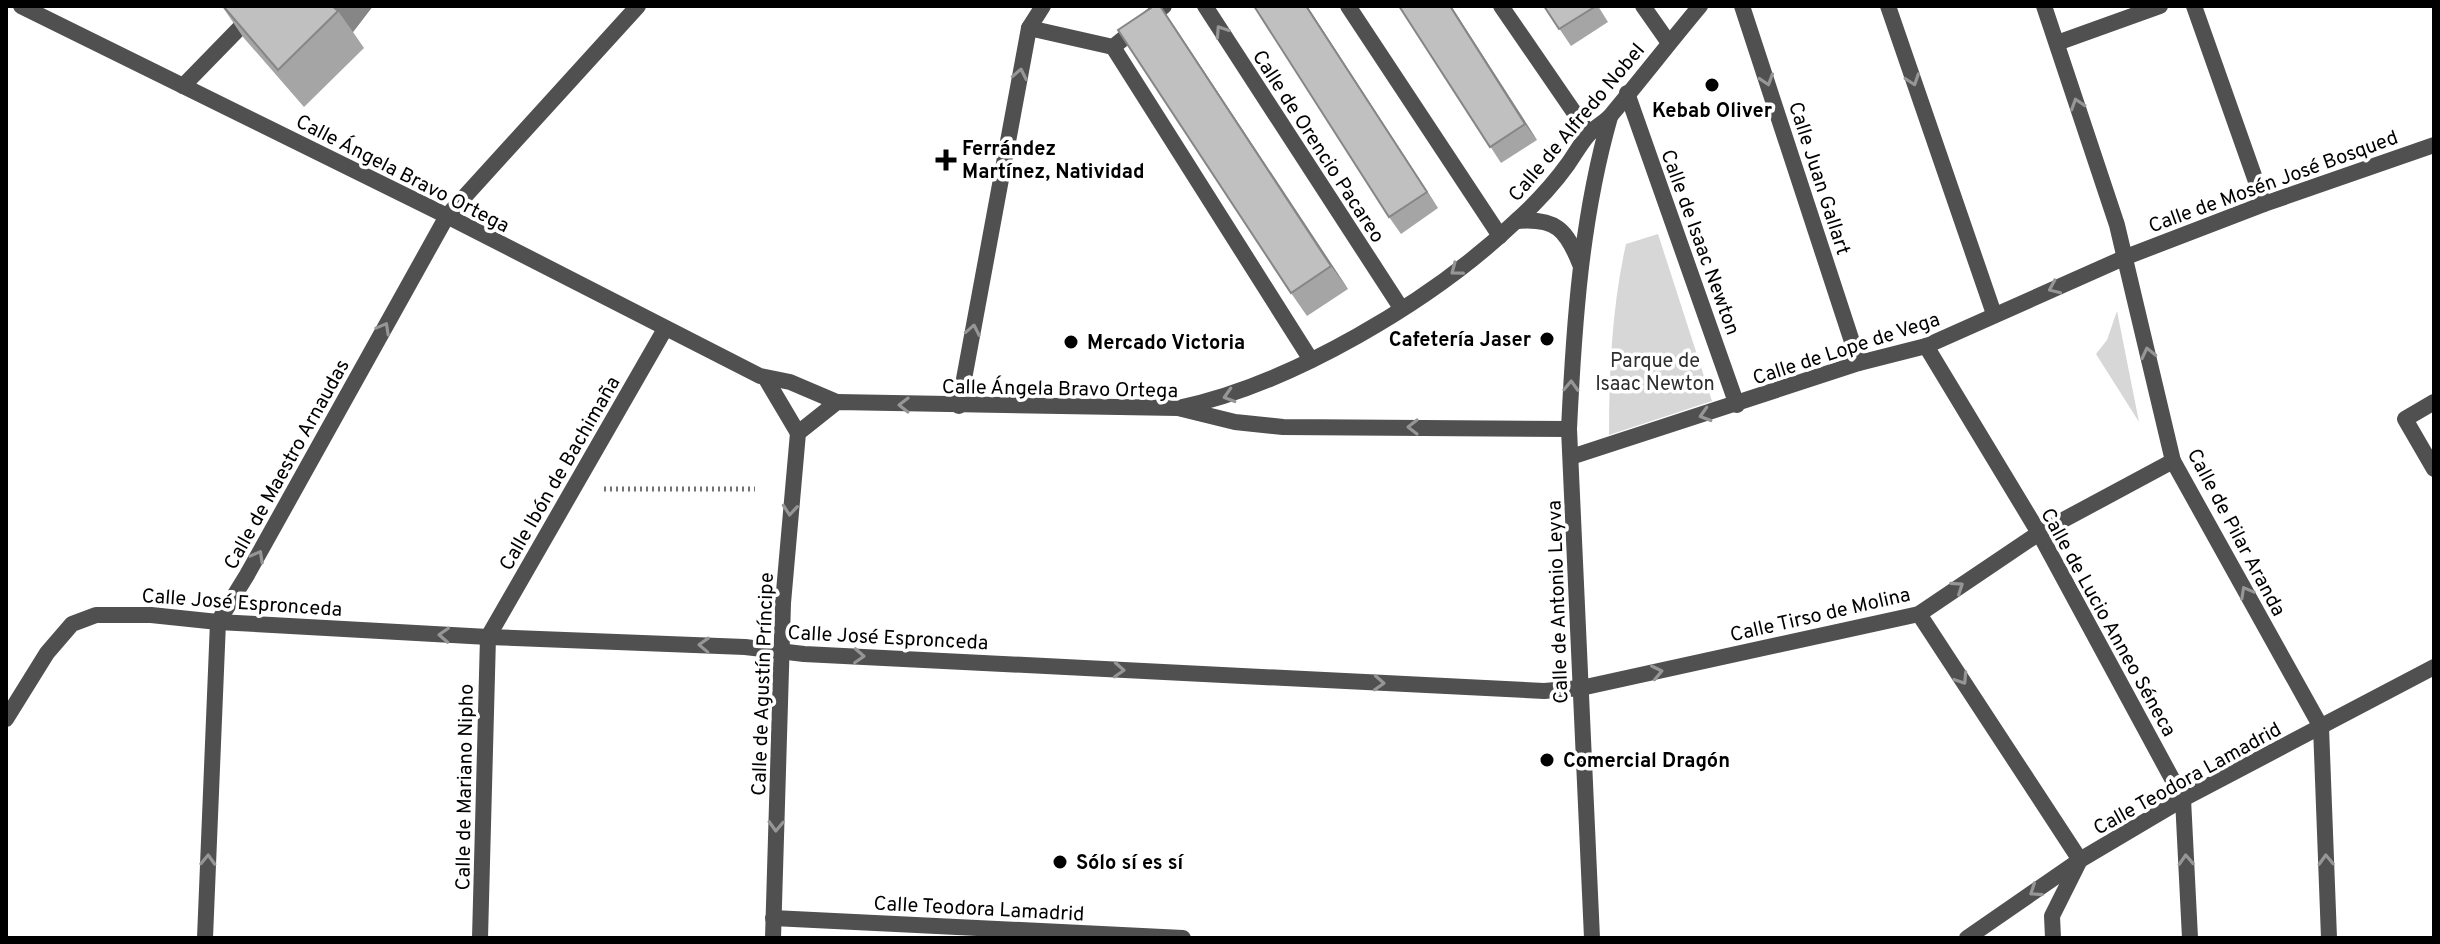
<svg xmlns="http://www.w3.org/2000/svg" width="2440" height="944" viewBox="0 0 2440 944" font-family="Overpass,sans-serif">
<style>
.green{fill:#d7d7d7}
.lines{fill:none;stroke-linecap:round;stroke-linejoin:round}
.path{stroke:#727272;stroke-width:5;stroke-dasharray:2 4;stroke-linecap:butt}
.service{stroke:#505050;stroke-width:16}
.pedestrian{stroke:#505050;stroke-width:16}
.minor{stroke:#505050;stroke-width:16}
.tertiary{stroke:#505050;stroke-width:16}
.wall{fill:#a5a5a5}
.shaded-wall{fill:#868686}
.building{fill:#c0c0c0;stroke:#868686;stroke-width:2}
.oneway{stroke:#969696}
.poi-dot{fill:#000;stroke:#fff;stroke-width:3}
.labels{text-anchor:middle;stroke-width:7;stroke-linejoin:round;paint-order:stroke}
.poi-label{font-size:20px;font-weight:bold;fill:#000;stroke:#fff;text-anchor:start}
.street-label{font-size:20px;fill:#000;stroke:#fff}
.park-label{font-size:20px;fill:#2e2e2e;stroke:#fff}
</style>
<rect width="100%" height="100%" fill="#fff"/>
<g class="green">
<path d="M1658,234L1712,401L1609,435C1609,371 1612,306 1626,244Z"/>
<path d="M2117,311L2139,422L2096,354L2107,340Z"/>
</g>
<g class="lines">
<path class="path" d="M604,489H755"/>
<path class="service" d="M1113,47L1311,360"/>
<g class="pedestrian">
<path d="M1742,6L1859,363"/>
<path d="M1888,6L1994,314"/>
<path d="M1627,93L1737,405"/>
<path d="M1926,346L2039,533"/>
<path d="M1571,457L1859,363L1926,346L2126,257"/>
<path d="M488,637L665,329"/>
</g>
<g class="minor">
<path d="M21,6L447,216L760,376L790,382L837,402"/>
<path d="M1205,6L1401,308"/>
<path d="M1348,6L1500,236"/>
<path d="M1501,6L1589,134"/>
<path d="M1643,6L1669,43"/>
<path d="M2044,6L2117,225L2173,461L2321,727L2329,938"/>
<path d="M2194,6L2264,204"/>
<path d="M1029,28L1113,47L1164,6"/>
<path d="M2057,43L2160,6"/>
<path d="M183,86L261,6"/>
<path d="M2126,257L2264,204L2434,145"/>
<path d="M766,379L798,433"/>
<path d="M2434,402L2405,419L2434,469"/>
<path d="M959,406L1029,28L1043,6"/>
<path d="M1178,408L1235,422L1283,427L1569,429"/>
<path d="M2039,533L2183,799L2190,938"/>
<path d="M1919,614L2080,860L2052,916L2053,938"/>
<path d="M6,719L47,653L72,624L96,615H151L218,622L488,637L745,647L804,654L1544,691L1581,688L1919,614L2039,533L2173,461"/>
<path d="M773,918L1183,938"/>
<path d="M205,938L218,622L247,575L447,216L638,6"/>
<path d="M480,938L488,637"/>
<path d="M1967,938L2080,860L2183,799L2434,667"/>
</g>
<g class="tertiary">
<path d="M1517,221C1556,218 1566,229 1580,264"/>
<path d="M773,938L783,603L798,433L837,402L1178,408C1290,385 1432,301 1515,222C1534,205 1553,185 1568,164C1575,154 1581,143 1589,134C1596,126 1606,122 1612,114C1642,78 1670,42 1700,6"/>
<path d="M1592,938L1569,429C1574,323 1581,219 1610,117"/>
</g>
</g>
<g class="wall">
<path d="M222,6H373L353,32L364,48L304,107L243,37Z"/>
<path d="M1307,6L1438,208L1401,234L1389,217Z"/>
<path d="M1399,6H1451L1537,140L1501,163Z"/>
<path d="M1544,6H1598L1608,22L1571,46Z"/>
<path d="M1174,26L1348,289L1307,316L1291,293Z"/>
</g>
<g class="shaded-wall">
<path d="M329,6H373L353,32L338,11Z"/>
<path d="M1160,6L1174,26L1348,289L1331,266Z"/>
<path d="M1306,6H1307L1438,208L1427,192Z"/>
<path d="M1450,6H1451L1537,140L1525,124Z"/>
</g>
<g class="building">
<path d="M223,6H332L338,11L278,70Z"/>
<path d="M1154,6H1160L1331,266L1291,293L1118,30Z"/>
<path d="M1254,6H1306L1427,192L1389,217Z"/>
<path d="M1399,6H1450L1525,124L1490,147Z"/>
<path d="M1544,6H1596L1559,29Z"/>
</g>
<defs><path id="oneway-chevron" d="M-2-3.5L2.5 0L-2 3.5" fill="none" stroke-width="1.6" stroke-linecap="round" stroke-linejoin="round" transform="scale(2)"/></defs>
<g class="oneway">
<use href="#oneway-chevron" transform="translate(1221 31) rotate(-123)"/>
<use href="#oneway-chevron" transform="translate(1020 74) rotate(-79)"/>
<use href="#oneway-chevron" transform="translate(1767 80) rotate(72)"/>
<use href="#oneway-chevron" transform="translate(1913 80) rotate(71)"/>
<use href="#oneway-chevron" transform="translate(2077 104) rotate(-108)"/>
<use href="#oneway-chevron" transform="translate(1456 270) rotate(143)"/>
<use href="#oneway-chevron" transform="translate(2054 288) rotate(156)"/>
<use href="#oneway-chevron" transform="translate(384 328) rotate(-61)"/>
<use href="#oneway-chevron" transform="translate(973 330) rotate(-79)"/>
<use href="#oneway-chevron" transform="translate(2148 353) rotate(-103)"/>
<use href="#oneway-chevron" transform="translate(1571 386) rotate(-88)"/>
<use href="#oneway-chevron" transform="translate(1229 396) rotate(163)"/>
<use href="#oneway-chevron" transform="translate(904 405) rotate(-179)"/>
<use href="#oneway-chevron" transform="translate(1705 415) rotate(163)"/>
<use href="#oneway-chevron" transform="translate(1413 427) rotate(-180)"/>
<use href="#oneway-chevron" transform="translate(790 510) rotate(95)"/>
<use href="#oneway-chevron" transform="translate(258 556) rotate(-61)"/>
<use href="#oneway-chevron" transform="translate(1958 587) rotate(-34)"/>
<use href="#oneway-chevron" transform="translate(2246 592) rotate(-119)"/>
<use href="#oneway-chevron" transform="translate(444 635) rotate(-177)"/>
<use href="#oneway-chevron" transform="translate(704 645) rotate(-178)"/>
<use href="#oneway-chevron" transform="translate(859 656) rotate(3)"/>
<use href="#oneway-chevron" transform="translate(1119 670) rotate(3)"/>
<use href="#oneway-chevron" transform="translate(1657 672) rotate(-12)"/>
<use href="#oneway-chevron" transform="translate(1962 679) rotate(57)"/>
<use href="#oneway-chevron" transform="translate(1379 683) rotate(3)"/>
<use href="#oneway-chevron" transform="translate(776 826) rotate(92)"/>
<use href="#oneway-chevron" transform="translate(208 860) rotate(-88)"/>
<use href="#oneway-chevron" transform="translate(2186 860) rotate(-93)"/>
<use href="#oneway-chevron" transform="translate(2326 860) rotate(-92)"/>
<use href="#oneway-chevron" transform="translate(2035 891) rotate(146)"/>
</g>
<g class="poi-dot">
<circle cx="1712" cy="85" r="8"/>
<path d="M942 148h8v8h8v8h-8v8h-8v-8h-8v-8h8z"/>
<circle cx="1547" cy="339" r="8"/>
<circle cx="1071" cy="342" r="8"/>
<circle cx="1547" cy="760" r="8"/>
<circle cx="1060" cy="862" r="8"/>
</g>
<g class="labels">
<g class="poi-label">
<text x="1712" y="117" text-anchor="middle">Kebab Oliver</text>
<text x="962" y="155">Ferrández<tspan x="962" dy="23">Martínez, Natividad</tspan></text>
<text x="1531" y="346" text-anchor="end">Cafetería Jaser</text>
<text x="1087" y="349">Mercado Victoria</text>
<text x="1563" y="767">Comercial Dragón</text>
<text x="1076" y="869">Sólo sí es sí</text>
</g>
<g class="street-label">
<text transform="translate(1576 122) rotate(-50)" y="7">Calle de Alfredo Nobel</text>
<text transform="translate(1319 146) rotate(57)" y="7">Calle de Orencio Pacareo</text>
<text transform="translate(403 173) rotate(27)" y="7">Calle Ángela Bravo Ortega</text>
<text transform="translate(1820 178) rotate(72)" y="7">Calle Juan Gallart</text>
<text transform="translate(2273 181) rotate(-20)" y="7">Calle de Mosén José Bosqued</text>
<text transform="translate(1701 242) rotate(70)" y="7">Calle de Isaac Newton</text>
<text transform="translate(1846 348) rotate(-18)" y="7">Calle de Lope de Vega</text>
<text transform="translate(1060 388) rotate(1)" y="7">Calle Ángela Bravo Ortega</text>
<text transform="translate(286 464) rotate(-61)" y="7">Calle de Maestro Arnaudas</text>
<text transform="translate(559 473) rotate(-60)" y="7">Calle Ibón de Bachimaña</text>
<text transform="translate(2237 532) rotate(62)" y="7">Calle de Pilar Aranda</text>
<text transform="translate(242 602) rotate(4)" y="7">Calle José Espronceda</text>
<text transform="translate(1557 602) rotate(-92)" y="7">Calle de Antonio Leyva</text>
<text transform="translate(1820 614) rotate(-13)" y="7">Calle Tirso de Molina</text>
<text transform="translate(2109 622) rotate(61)" y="7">Calle de Lucio Anneo Séneca</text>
<text transform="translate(888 637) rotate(3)" y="7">Calle José Espronceda</text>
<text transform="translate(762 684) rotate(-88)" y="7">Calle de Agustín Príncipe</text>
<text transform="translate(2187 778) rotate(-29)" y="7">Calle Teodora Lamadrid</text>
<text transform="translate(464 787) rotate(-89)" y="7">Calle de Mariano Nipho</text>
<text transform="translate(979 908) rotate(3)" y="7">Calle Teodora Lamadrid</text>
</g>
<g class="park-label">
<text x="1655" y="367">Parque de<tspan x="1655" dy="23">Isaac Newton</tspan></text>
</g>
</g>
<rect width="2440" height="944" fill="none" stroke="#000000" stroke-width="16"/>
</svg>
